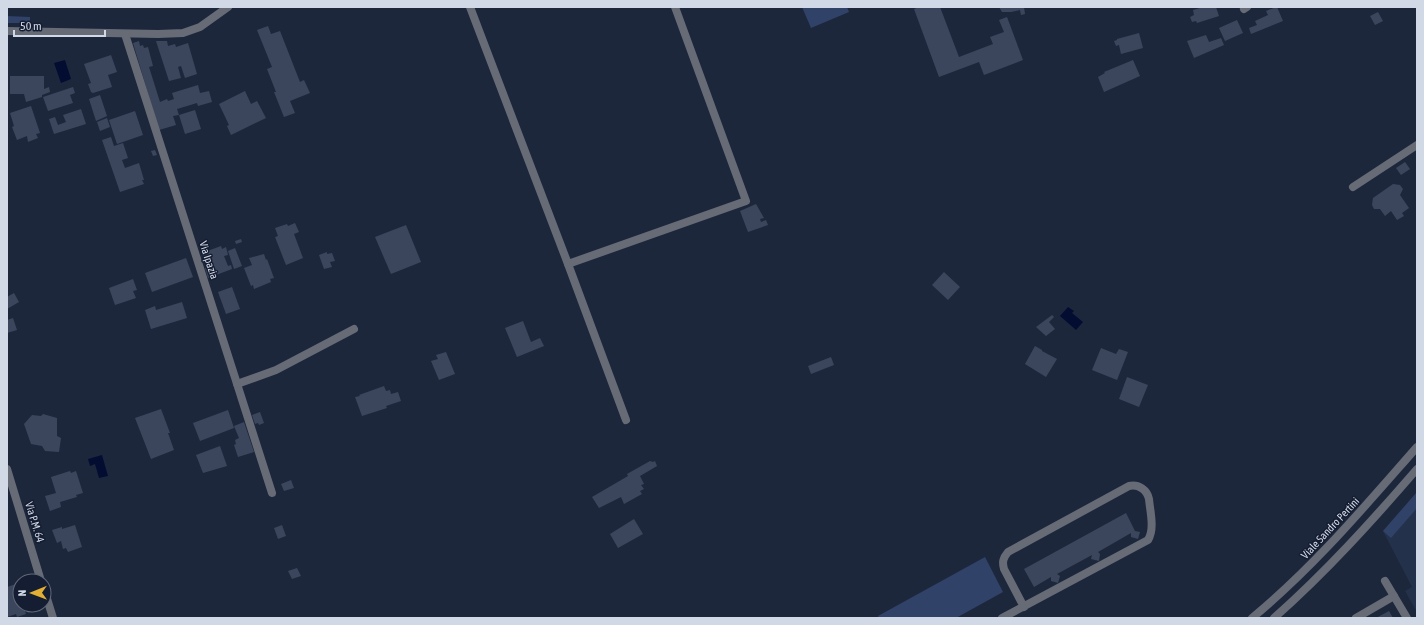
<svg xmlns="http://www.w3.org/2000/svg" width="1424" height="625" viewBox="0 0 1424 625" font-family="'Asap Condensed',sans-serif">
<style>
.built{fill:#24314b}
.green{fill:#304268}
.water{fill:#030d31}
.building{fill:#3b465d}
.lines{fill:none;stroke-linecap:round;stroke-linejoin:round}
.street{stroke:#666b76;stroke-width:8}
.labels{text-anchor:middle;stroke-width:3;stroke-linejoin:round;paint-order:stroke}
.street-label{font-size:11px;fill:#d1d8e6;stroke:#141d32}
</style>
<rect width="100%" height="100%" fill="#1d273c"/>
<path class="built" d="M1417,492V612L1405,591L1412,587L1383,531Z"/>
<g class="green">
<path d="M802,7H847L849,12L811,28Z"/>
<path d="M7,16L30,17V23H7Z"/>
<path d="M1417,492V508L1391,538L1383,531Z"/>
<path d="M985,557L1003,592L956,618H879L878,616Z"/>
</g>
<g class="water">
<path d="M65,60L71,79L61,83L54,63Z"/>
<path d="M1068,307L1074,311L1072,313L1083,322L1076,330L1060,316Z"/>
<path d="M102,455L108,476L99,478L95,464L90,466L88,459Z"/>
</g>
<g class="building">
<path d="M919,7H940L959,57L993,44L990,37L1004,32L999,20L1007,17L1023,60L984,75L979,62L939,77L914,9Z"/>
<path d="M999,7H1024L1025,14L1021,15L1020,10L1011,12H1002Z"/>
<path d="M1203,7H1216L1219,16L1197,23L1196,21L1192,22L1190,17L1194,15L1193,10Z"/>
<path d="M1276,7H1277L1283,21L1251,34L1249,28L1257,25L1255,21L1268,15L1266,11Z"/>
<path d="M1378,12L1383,21L1375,25L1370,16Z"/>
<path d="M1237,20L1243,33L1225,41L1219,28Z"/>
<path d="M268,26L271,34L280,31L300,82L304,80L310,93L290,101L295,113L284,117L274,92H276L267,69L272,67L257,30Z"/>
<path d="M1139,33L1143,48L1121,54L1119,45L1116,46L1114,41L1117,40V39Z"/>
<path d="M1206,35L1209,42L1221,38L1224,45L1194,58L1187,41Z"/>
<path d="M139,41L140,46L143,45L144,48L148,47L153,66L149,67L160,102L167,99L168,101L174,99L172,93L198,85L200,93L209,91L212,102L198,106L197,103L177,109L179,115L173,116L176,125L159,130L133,43Z"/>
<path d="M156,41H167L168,46L175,44L176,47L188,43L197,74L185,78L181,66L178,67L181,78L169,81Z"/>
<path d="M111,55L117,72L108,75L112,87L93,93L91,92L88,84L91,83L84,64Z"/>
<path d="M1133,60L1140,76L1104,92L1098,77L1105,73L1104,72Z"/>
<path d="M10,76H44V89L49,87L50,92L42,95V97L26,102L24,94H10Z"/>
<path d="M73,87L75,93L70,95L73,103L48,111L43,97Z"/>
<path d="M245,91L251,104L257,101L266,118L231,135L227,126L229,125L219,104Z"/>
<path d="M100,95L107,116L96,121L89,99Z"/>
<path d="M31,106L40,133L36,134L38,138L28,142L27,136L17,140L12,127L14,126L10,113Z"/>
<path d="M81,109L86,124L54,134L49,119L55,117L58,125L66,122L63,115Z"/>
<path d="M195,110L201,129L185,134L179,115Z"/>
<path d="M135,111L143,135L117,144L109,120Z"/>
<path d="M107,118L110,127L100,131L97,122Z"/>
<path d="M111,137L114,146L123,143L128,158L122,160L125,168L139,163L144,180H142L144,184L120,192L102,140Z"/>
<path d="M155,150L157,155L153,156L151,151Z"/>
<path d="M1405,162L1410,169L1401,175L1396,168Z"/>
<path d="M1393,184L1400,185L1403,189L1400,195L1409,208L1402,213L1404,216L1397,220L1391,211L1385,216L1380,209H1374L1372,205L1373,198Z"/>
<path d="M756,204L764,218L760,219L761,222L766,220L768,225L748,232L740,211Z"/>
<path d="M295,223L299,232L294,234L303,258L286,265L275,237L278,236L275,228L287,224L288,226Z"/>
<path d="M406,225L421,262L391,274L375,237Z"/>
<path d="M241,239L242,242L236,244L235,241Z"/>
<path d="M221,246L222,249L226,247L228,255L224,256L228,266L231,265L232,269L208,278L205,268L207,267L202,253Z"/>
<path d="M235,248L242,266L234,269L228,251Z"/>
<path d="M327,252V254L332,253L335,261L330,262L332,267L324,269L319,255Z"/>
<path d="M264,254L266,260L267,259L274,278L270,279L271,282L254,289L253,285L251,286L244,268L252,265L249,258Z"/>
<path d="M186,258L193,277L152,292L145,273Z"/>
<path d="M944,272L960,287L948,300L932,285Z"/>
<path d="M133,279L137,290L133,291L136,298L115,305L109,288Z"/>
<path d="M232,287L240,309L226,314L218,292Z"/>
<path d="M14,293L19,302L7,309V297Z"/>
<path d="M182,302L187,318L151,329L145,310L155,306L156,310Z"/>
<path d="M1052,315L1054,317L1049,322L1055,329L1046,336L1036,327Z"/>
<path d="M13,318L17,330L7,333V320Z"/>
<path d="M523,321L531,342L540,338L544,346L517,357L505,328Z"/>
<path d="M1035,346L1042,350V351L1057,359L1046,377L1025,364Z"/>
<path d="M1101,348L1116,354L1119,349L1128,352L1117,380L1092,370Z"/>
<path d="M446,352L455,374L439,380L431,361L438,359L436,355Z"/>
<path d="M831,357L834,365L811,374L808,366Z"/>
<path d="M1127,377L1148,385L1139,407L1119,399Z"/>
<path d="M384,386L386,391L390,390L391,394L398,392L401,401L386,406L387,408L362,416L355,397L360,396L359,395Z"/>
<path d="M161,409L170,433H168L174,450L151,459L135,418Z"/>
<path d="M228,410L234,428L200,441L193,423Z"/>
<path d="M260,412L264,423L259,425L258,423L255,424L252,415Z"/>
<path d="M43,414L57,418V436L61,438L59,452L45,451L42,446L31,444L24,424L32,415L41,416Z"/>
<path d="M244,422L254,452L238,457L234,445L236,444L235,440L239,438L234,426Z"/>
<path d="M220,446L227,466L203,473L196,455Z"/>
<path d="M650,461L653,462L655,461L657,466L640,476L644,484L641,485L644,489L640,491L642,494L624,504L621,497L599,508L592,497L628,476L627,474Z"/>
<path d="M70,471L71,473L76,471L83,493L76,495L77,497L60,502L61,507L50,511L45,496L56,493L51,477Z"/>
<path d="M291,480L294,488L284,491L281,484Z"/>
<path d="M1126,513L1135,531L1140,532L1138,539L1131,537V533L1098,552L1100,554L1099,561L1091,559L1092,555L1057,574L1060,576L1058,583L1051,581V577L1034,587L1024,569Z"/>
<path d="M634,519L643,534L618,548L610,534Z"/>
<path d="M75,525L82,547L68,552L66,548L63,549L61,541L57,543L52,530L62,527V529Z"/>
<path d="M282,525L286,536L278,539L274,528Z"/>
<path d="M297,568L301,576L292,579L288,571Z"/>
<path d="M16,584L20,595V605H23L26,614L17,617L16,614L7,617V587Z"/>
<path d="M1389,611L1393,618H1376Z"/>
</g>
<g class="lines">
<g class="street">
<path d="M470,7L568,264L746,201L675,7"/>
<path d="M1244,9L1247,7"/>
<path d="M7,31L158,34L183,33L200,27L228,7"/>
<path d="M125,34L272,493"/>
<path d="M1353,187L1417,145"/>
<path d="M568,264L626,420"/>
<path d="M237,384L276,370L354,329"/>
<path d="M7,469L41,581"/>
<path d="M1385,581L1407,618"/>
<path d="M44,589L53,618"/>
<path d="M1002,618L1148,540C1155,529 1150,511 1149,499C1147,490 1139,484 1129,486L1008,552C1003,558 1002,562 1004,569L1024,607"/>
<path d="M1252,618C1314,567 1365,506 1417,447"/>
<path d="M1274,618C1326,572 1372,521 1417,469"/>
<path d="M1356,618L1394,596"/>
</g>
</g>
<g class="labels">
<g class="street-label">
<text transform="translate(209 260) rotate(72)" y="4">Via Ipazia</text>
<text transform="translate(35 522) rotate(73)" y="4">Via P.M. 64</text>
<text transform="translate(1330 528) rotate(-47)" y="4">Viale Sandro Pertini</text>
</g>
</g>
<rect width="1424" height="625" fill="none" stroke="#d1d8e6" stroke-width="16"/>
<g transform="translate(32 593) rotate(269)"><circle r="19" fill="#141d32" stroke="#60687a"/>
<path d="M0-3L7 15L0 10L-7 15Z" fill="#e2af34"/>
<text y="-6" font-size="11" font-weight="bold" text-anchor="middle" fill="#d1d8e6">N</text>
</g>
<path d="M14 30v6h91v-6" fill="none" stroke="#d1d8e6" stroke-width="2"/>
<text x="20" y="30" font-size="12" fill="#d1d8e6" stroke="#141d32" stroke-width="3" paint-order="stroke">50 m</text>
</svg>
